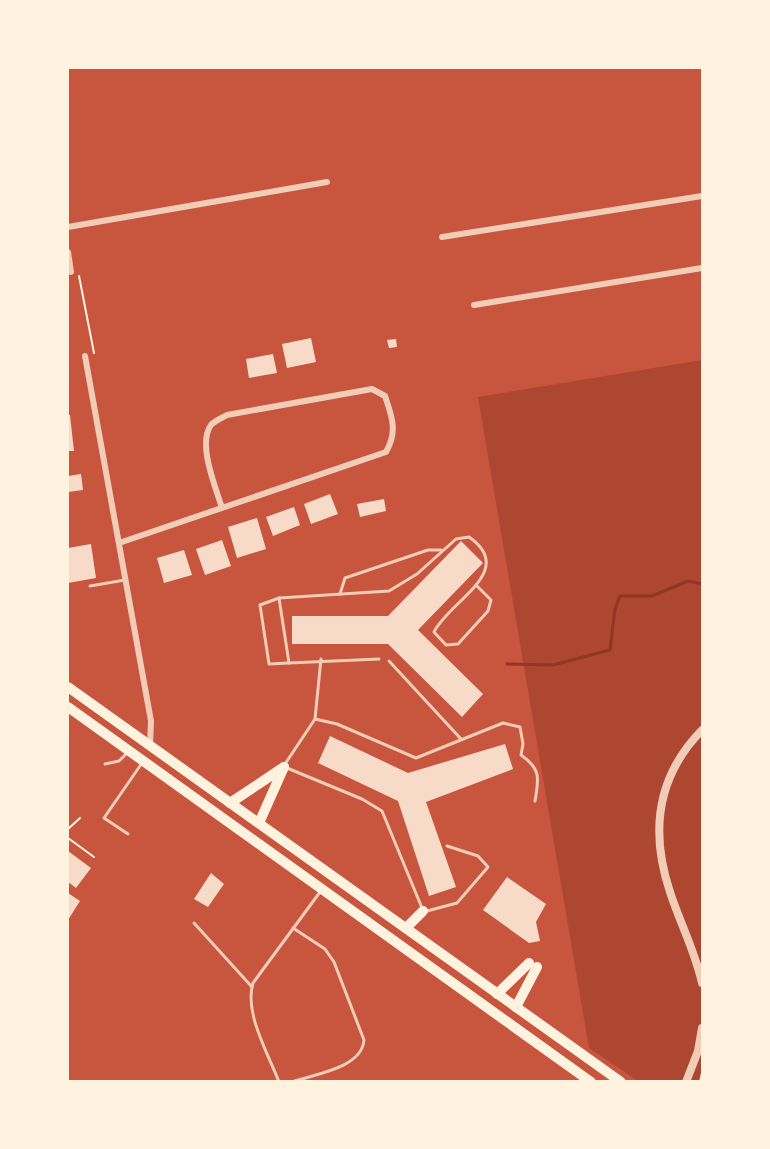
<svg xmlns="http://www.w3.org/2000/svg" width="770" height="1149" viewBox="0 0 770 1149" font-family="Bitter,serif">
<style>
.green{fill:#ae4732}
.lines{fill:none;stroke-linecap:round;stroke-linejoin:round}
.stream{stroke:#8f3625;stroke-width:3}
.building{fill:#f7dbc8}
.path{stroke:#fff3e0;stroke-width:2}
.service{stroke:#f1ccb7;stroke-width:3}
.minor{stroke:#f1ccb7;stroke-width:6}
.tertiary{stroke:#f1ccb7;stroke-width:8}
.primary{stroke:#fff3e0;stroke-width:10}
</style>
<rect width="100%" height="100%" fill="#c8553d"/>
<path class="green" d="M702,360V1081H638L589,1048L478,397Z"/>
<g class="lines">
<path class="stream" d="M507,664L553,665L610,650L615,609L620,596H652L688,581L702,584"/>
</g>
<g class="building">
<path d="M311,338L316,362L287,368L282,344Z"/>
<path d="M396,339L397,347L389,348L387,340Z"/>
<path d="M273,354L277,373L249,378L246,359Z"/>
<path d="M68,415H70L74,451H68Z"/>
<path d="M81,474L83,490L68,492V476Z"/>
<path d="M330,494L338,514L311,524L304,504Z"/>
<path d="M384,499L386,511L360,517L357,504Z"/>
<path d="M294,507L300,525L273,536L266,517Z"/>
<path d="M257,518L266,549L237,558L228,527Z"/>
<path d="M222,540L231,566L205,575L196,549Z"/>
<path d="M461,541L483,563L418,630L483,694L462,717L388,644H292V616H388Z"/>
<path d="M91,544L96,578L68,583V548Z"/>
<path d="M184,550L192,575L164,583L157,558Z"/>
<path d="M330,736L408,773L505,744L513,769L426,802L456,887L429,896L398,801L318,763Z"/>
<path d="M68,851L91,868L76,888L68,882Z"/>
<path d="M211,873L224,884L208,907L194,899Z"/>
<path d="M507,877L546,904L536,922L540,941L529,943L483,910Z"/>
<path d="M68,893L80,901L68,920Z"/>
</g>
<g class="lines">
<g class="path">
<path d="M79,276L94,353"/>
<path d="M68,829L80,818"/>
<path d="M68,838L94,857"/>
<path d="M700,1082L702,1073"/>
</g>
<g class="service">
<path d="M90,586L125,580"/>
<path d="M340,594L345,578L428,550H441"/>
<path d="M279,598L260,605L269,664L289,663"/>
<path d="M379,659L289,663L279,598L389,591L417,574L456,539L469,537C518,571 449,601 434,632L446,645L458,644L488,611L491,600L476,585"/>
<path d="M389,661L461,739"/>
<path d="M315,719L321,659"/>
<path d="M105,764L119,761L128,752"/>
<path d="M285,764L315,719L337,724L416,758L503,723L520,727L523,744L521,755C541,769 539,778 535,801"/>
<path d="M287,768L362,799L382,811L422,908"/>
<path d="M128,834L104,818L142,763"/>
<path d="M427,911L457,903L488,867L478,856L447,846"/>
<path d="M194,923L252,987"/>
<path d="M279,1082C268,1053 244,1013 253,983L320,892"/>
<path d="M292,1082C315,1074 362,1068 364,1040L334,962L325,949L293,928"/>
</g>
<g class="minor">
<path d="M68,227L327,182"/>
<path d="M442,237L702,196"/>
<path d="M68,252L71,272"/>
<path d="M474,305L702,268"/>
<path d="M85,356L151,721L150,745"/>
<path d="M119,543L386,452C398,431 392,417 385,396L372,389L227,415C222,418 214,421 211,425C197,444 216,488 222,508"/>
</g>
<g class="tertiary">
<path d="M702,730C656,777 650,832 670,892C680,923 695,951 702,983"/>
<path d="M686,1082L698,1051L702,1028"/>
</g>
<g class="primary">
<path d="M68,687L621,1082"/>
<path d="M68,707L591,1082"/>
<path d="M230,803L284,767"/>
<path d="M259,823L284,767"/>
<path d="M406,928L423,911"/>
<path d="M497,994L529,963"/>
<path d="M516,1007L537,967"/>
</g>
</g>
<rect width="770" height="1149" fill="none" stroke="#fff3e0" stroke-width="138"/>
</svg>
